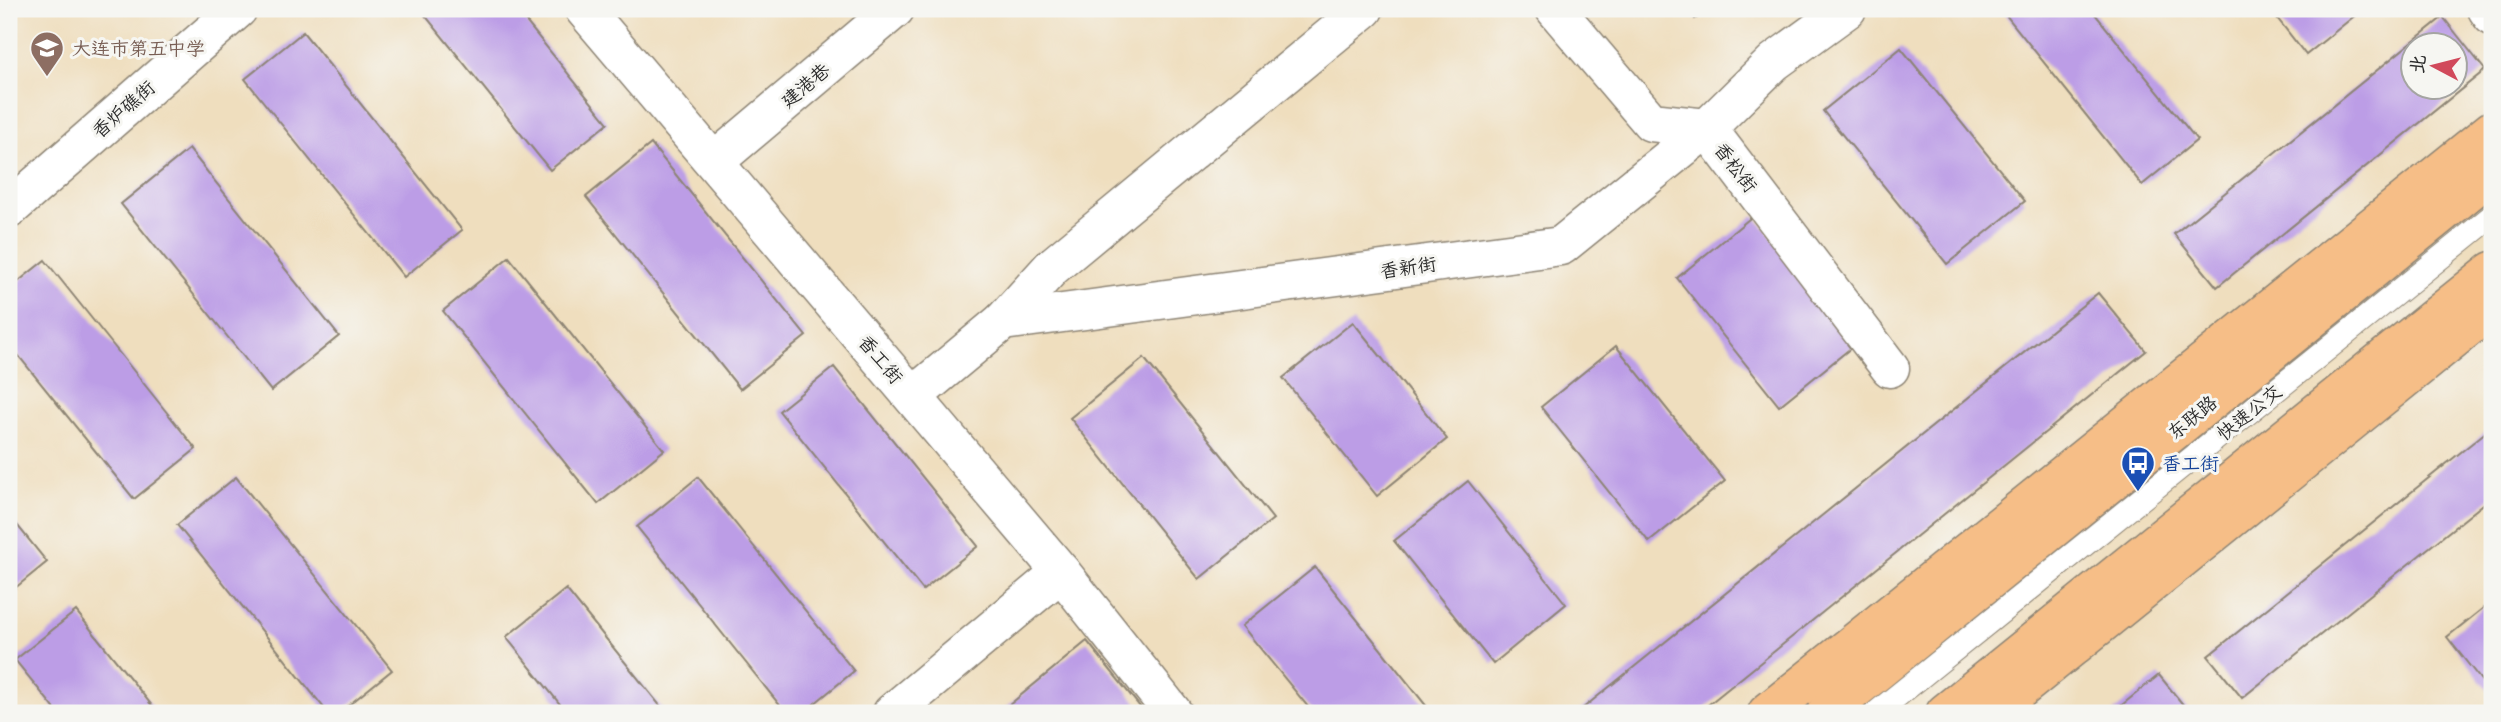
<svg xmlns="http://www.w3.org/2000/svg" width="2501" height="722" viewBox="0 0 2501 722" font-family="'Balsamiq Sans','LXGW WenKai TC',sans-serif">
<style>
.building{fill:#bc9de6;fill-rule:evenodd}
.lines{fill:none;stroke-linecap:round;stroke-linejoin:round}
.lane-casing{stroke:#8d8474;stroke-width:25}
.street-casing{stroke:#8d8474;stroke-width:41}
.primary-casing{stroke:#8d8474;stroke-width:41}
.highway-casing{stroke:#8d8474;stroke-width:41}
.lane{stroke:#fff;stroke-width:23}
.street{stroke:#fff;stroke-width:38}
.primary{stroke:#f6be87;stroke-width:38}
.highway{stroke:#f6be87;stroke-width:38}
.labels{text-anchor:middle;stroke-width:6;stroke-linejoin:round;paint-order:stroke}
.education-label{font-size:19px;fill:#785e54;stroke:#f6f6f2;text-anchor:start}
.street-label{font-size:19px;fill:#2b2b2b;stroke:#f6f6f2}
.transit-label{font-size:19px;fill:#164399;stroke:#f6f6f2;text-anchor:start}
</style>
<rect width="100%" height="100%" fill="#f6f6f2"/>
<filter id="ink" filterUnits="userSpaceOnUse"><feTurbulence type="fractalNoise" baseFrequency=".0143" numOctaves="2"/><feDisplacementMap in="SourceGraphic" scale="14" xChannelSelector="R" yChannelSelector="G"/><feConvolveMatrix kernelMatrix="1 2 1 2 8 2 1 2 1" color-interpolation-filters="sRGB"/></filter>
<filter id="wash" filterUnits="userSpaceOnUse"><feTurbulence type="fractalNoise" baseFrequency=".00686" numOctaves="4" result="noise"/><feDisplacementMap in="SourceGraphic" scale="28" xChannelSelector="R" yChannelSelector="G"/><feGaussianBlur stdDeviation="1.57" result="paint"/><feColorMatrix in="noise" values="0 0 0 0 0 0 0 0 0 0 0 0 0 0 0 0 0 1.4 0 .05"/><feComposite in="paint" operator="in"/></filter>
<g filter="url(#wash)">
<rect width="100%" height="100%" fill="#efdebe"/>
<g id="blocks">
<g class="building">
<path d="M420,9H516L608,123L550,170Z"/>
<path d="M1688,9H1710L1695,19Z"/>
<path d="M2001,9H2091L2197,140L2142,185Z"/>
<path d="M2270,9H2363L2306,55Z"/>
<path d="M2443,17L2485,70L2217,287L2174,234ZM2414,46H2456V88H2414Z"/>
<path d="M303,32L462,230L404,277L245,79Z"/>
<path d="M1901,48L2025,201L1947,264L1823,111Z"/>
<path d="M651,144L806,336L740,389L586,197Z"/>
<path d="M189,149L339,336L271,391L121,204Z"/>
<path d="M1754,215L1857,343L1779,406L1677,278Z"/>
<path d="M509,257L664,450L598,504L443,311Z"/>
<path d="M45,260L196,449L134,499L9,344V289Z"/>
<path d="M2098,293L2146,351L1698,713H1577Z"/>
<path d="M1353,322L1447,439L1377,496L1283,378Z"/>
<path d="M1616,346L1725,481L1649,542L1541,407Z"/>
<path d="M1144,358L1273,519L1199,579L1070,418Z"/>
<path d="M834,367L978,546L923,590L779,411Z"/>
<path d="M2492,427V497L2242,698L2208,656Z"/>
<path d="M236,477L392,670L339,713H328L177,525Z"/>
<path d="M698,477L854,671L803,713H786L637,527Z"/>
<path d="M1468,481L1566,604L1493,664L1394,541Z"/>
<path d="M9,515L47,562L9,593Z"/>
<path d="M1315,567L1432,713H1313L1242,626Z"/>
<path d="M566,589L666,713H567L506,637Z"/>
<path d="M2492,601V694L2447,637Z"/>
<path d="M76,611L158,713H58L15,660Z"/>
<path d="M1087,641L1145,713H1006L1003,710Z"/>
<path d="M2159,675L2189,712L2187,713H2112Z"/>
</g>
</g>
</g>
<g filter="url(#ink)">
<use href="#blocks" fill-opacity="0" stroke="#8d8474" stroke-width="2"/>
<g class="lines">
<g class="lane-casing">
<path id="lane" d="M1876,713L2492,216"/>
</g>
<g class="street-casing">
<g id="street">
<path d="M584,9L1061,572L1173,713"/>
<path d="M1555,9L1651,122L1707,128L1890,368"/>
<path d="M2487,9L2492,16"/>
<path d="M715,161L895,9"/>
<path d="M9,209L238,9"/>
<path d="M1003,321L1052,267L1364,9"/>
<path d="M913,396L1003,321L1561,246L1707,128L1774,62L1847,9"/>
<path d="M892,713L1061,572"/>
</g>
</g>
<g class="primary-casing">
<g id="primary">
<path d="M1767,713L2492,130"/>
<path d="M1991,713L2492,308"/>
</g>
</g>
<g class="highway-casing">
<g id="highway">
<path d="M1826,713L2492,173"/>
<path d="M1945,713L2492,271"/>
</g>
</g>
<use href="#lane" class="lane"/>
<use href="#street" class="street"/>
<use href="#primary" class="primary"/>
<use href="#highway" class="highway"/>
</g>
</g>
<defs>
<g id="school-pin" transform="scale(1.75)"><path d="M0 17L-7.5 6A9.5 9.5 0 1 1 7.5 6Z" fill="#8d6e63" stroke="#f6f6f2"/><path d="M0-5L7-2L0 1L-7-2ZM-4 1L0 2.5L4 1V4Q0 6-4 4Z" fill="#fff"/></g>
<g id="bus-pin" transform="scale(1.75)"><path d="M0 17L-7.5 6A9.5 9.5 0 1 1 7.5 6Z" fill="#1a4fb4" stroke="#f6f6f2"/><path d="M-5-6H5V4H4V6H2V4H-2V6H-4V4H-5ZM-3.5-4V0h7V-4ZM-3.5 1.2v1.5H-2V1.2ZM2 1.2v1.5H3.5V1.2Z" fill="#fff"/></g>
</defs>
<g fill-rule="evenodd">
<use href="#school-pin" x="47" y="48"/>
<use href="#bus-pin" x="2138" y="463"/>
</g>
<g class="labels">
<g class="education-label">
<text x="72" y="55">大连市第五中学</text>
</g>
<g class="street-label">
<text transform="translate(805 85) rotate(-40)" y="7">建港巷</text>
<text transform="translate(123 109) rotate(-41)" y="7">香炉礁街</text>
<text transform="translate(1736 167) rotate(53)" y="7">香松街</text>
<text transform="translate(1408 267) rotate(-8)" y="7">香新街</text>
<text transform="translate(881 359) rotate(50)" y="7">香工街</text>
<text transform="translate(2249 412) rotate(-39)" y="7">快速公交</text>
<text transform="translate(2192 417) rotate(-39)" y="7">东联路</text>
</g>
<g class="transit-label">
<text x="2162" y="470">香工街</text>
</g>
</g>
<rect width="2501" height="722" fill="none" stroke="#f6f6f2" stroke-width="35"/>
<g transform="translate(2434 66) rotate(277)"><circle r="33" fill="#f6f6f2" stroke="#a5a5a2" stroke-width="2"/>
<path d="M0-5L12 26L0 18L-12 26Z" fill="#d1495b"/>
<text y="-10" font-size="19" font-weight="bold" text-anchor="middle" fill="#2b2b2b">北</text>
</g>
</svg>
